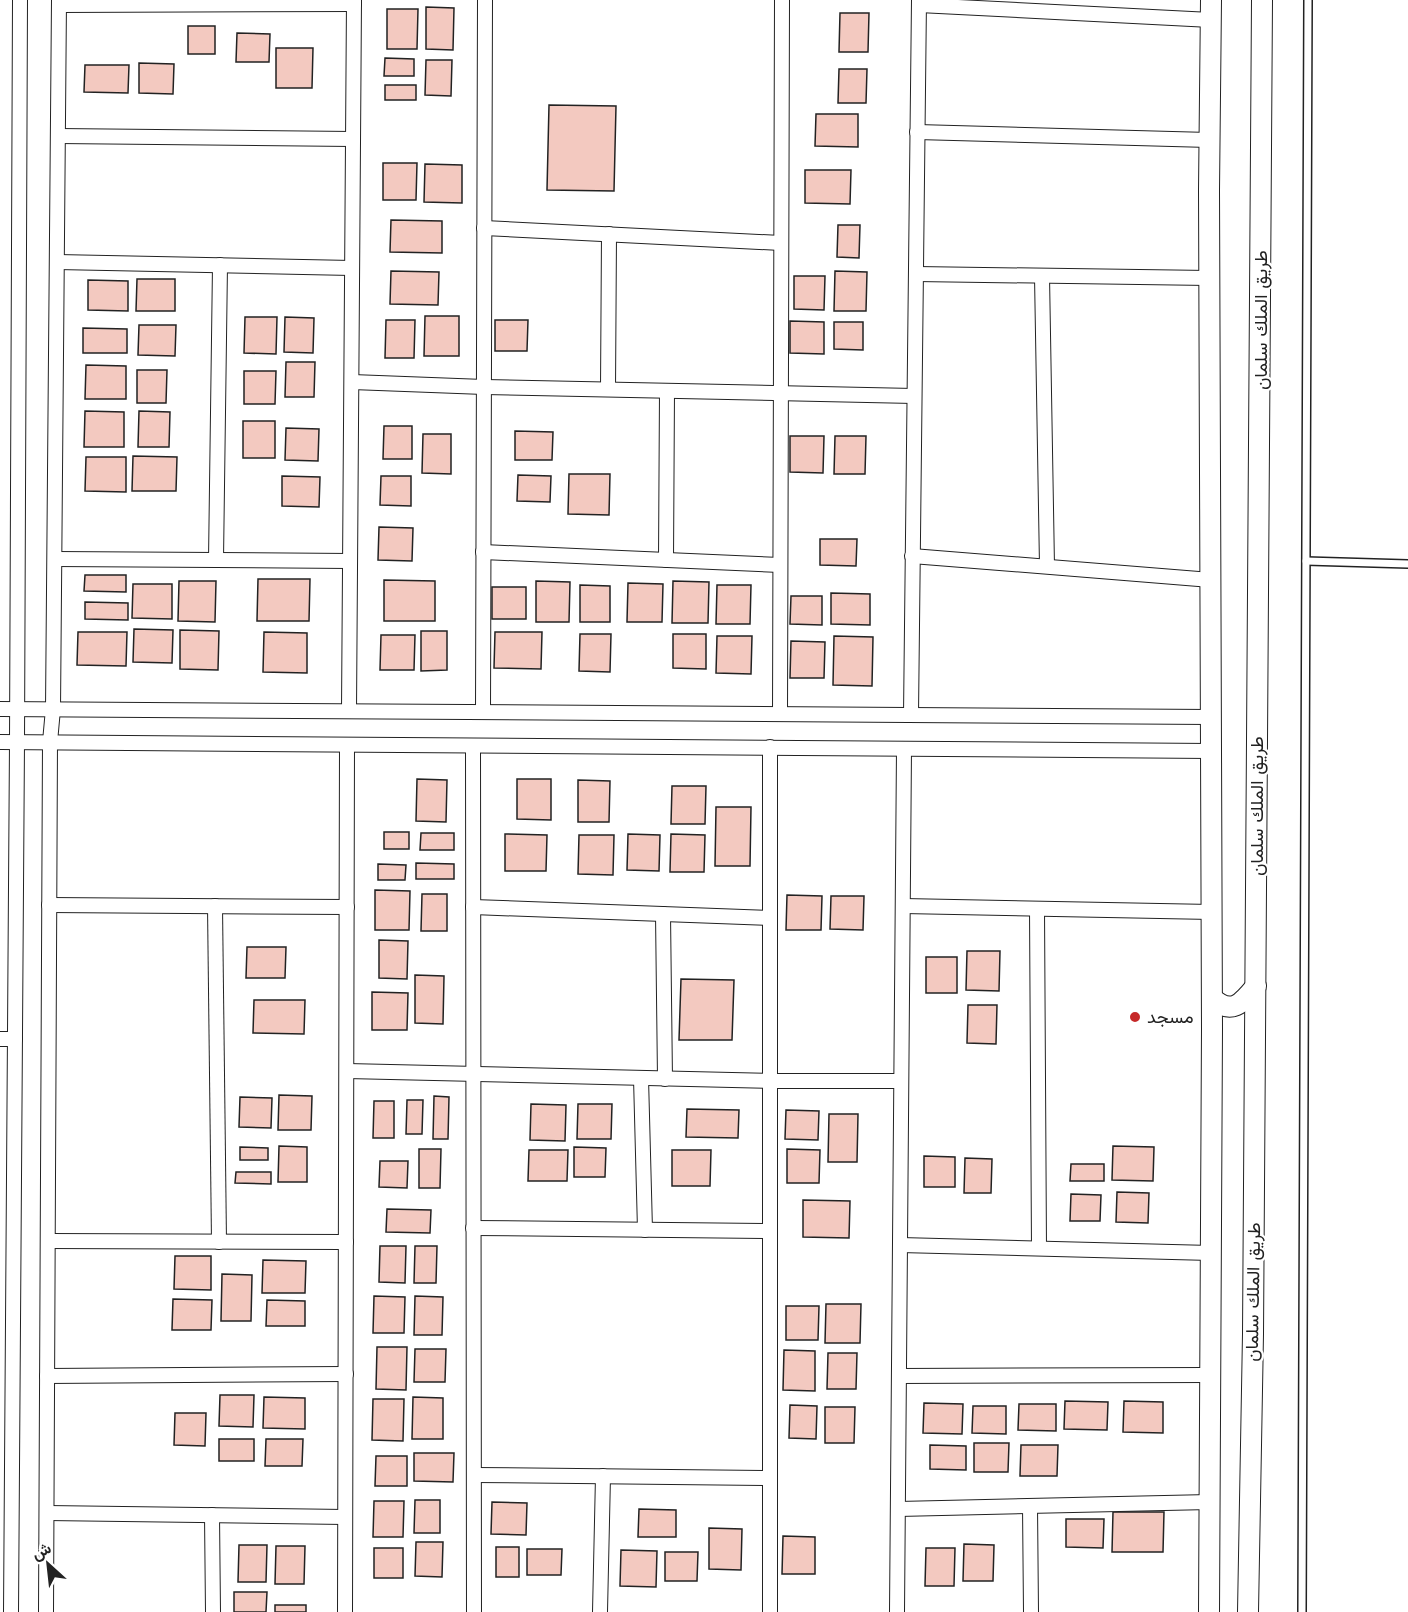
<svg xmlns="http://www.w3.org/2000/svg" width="1408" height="1612" viewBox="0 0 1408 1612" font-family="'Work Sans',Vazirmatn,sans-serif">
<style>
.building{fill:#f3c9c0;stroke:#222;stroke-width:1.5}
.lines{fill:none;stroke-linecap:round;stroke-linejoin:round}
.service-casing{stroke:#222;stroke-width:10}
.minor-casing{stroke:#222;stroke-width:16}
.secondary-casing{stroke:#222;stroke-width:22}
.service{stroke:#fff;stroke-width:7}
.minor{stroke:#fff;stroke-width:14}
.secondary{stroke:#fff;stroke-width:20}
.poi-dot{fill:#c62828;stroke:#fff;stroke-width:2}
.labels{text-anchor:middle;stroke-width:4.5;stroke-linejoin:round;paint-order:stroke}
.street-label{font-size:18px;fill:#222;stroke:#fff}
.poi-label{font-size:18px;fill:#222;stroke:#fff;text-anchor:start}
</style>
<rect width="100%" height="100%" fill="#fff"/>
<g class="building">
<path d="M426,7L454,8L453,50L426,49Z"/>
<path d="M387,9H418L417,49H387Z"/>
<path d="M840,13H869L868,52H839Z"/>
<rect x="188" y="26" width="27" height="28"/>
<path d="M237,33L270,34L269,62H236Z"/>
<path d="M276,48H313L312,88H276Z"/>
<path d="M385,58L414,59V76H384Z"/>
<path d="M426,60H452L451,96L425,95Z"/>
<path d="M139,63L174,64L173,94L139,93Z"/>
<path d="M85,65H129L128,93L84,92Z"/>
<path d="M839,69H867L866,103H838Z"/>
<rect x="385" y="85" width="31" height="15"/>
<path d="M549,105L616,106L614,191L547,190Z"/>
<path d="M816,114H858V147L815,146Z"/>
<path d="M383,163H417L416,200H383Z"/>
<path d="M425,164L462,165V203L424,202Z"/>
<path d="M805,170H851L850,204L805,203Z"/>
<path d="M391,220L442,221V253L390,252Z"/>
<path d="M838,225H860L859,258L837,257Z"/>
<path d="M391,271L439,272L438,305L390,304Z"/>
<path d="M835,271L867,272L866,311H834Z"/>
<path d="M794,276H825L824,310L794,309Z"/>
<path d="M137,279H175V311H136Z"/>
<path d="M88,280L128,281V311L88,310Z"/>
<path d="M425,316H459V356H424Z"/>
<path d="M245,317H277L276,354L244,353Z"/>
<path d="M285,317L314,318L313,353L284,352Z"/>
<path d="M386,320H415L414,358H385Z"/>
<path d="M495,320H528L527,351H495Z"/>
<path d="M790,321L824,322V354L790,353Z"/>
<path d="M834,322H863V350L834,349Z"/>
<path d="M139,325H176L175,356L138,355Z"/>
<path d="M83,328L127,329V353H83Z"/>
<path d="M286,362H315L314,397H285Z"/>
<path d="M86,365L126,366V399H85Z"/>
<path d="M137,370H167L166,403H137Z"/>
<path d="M244,371H276L275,404H244Z"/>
<path d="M85,411L124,412V447H84Z"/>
<path d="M139,411L170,412L169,447H138Z"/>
<rect x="243" y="421" width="32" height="37"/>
<path d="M384,426H412V459H383Z"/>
<path d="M286,428L319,429L318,461L285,460Z"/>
<path d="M515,431L553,432L552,460H515Z"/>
<path d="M423,434H451V474L422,473Z"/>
<path d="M790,436H824L823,473L790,472Z"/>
<path d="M835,436H866L865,474H834Z"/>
<path d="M133,456L177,457L176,491H132Z"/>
<path d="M86,457H126V492L85,491Z"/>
<path d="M569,474H610L609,515L568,514Z"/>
<path d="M518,475L551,476L550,502L517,501Z"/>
<path d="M282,476L320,477L319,507L282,506Z"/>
<path d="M381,476H411V506L380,505Z"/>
<path d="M379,527L413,528L412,561L378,560Z"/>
<path d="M820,539H857L856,566L820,565Z"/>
<path d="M85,575H126V592L84,591Z"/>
<path d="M258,579H310L309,621H257Z"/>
<path d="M384,580L435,581V621H384Z"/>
<path d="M179,581H216L215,622L178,621Z"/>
<path d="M536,581L570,582L569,622H536Z"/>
<path d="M673,581L709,582L708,623H672Z"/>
<path d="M628,583L663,584L662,622H627Z"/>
<path d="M133,584H172V619L132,618Z"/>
<path d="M580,585L610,586V622H580Z"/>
<path d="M717,585H751L750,624H716Z"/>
<rect x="492" y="587" width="34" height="32"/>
<path d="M831,593L870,594V625L831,624Z"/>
<path d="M791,596H822V625L790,624Z"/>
<path d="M85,602L128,603V620L85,619Z"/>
<path d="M134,629L173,630L172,663L133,662Z"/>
<path d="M180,630L219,631L218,670L180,669Z"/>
<path d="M421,631H447V670L421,671Z"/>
<path d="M78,632H127L126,666L77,665Z"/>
<path d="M264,632L307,633V673L263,672Z"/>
<path d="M495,632H542L541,669L494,668Z"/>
<path d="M580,634H611L610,672L579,671Z"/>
<path d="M673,634H706V669L673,668Z"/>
<path d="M381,635H415L414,670H380Z"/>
<path d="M717,636H752L751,674L716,673Z"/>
<path d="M834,636L873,637L872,686L833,685Z"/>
<path d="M791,641L825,642L824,678H790Z"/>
<path d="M417,779L447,780L446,822L416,821Z"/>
<path d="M517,779H551V820L517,819Z"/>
<path d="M578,780L610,781L609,822H578Z"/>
<path d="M672,786H706L705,824H671Z"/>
<path d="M716,807H751L750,866H715Z"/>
<rect x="384" y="832" width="25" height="17"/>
<path d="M421,833H454V850H420Z"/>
<path d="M505,834L547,835L546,871H505Z"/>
<path d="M628,834L660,835L659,871L627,870Z"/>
<path d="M671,834L705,835L704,872H670Z"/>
<path d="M579,835H614L613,875L578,874Z"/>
<path d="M416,863L454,864V879H416Z"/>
<path d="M378,864L406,865L405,880H378Z"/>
<path d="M375,890L410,891L409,930H375Z"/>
<path d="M422,894H447V931H421Z"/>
<path d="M787,895L822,896L821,930H786Z"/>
<path d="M831,896H864L863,930L830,929Z"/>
<path d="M379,940L408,941L407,979L379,978Z"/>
<path d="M247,947H286L285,978H246Z"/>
<path d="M967,951H1000L999,991L966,990Z"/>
<rect x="926" y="957" width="31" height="36"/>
<path d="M415,975L444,976L443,1024L415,1023Z"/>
<path d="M681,979L734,980L732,1040H679Z"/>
<path d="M372,992L408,993L407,1030H372Z"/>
<path d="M254,1000H305L304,1034L253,1033Z"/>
<path d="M968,1005H997L996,1044L967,1043Z"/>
<path d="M279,1095L312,1096L311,1130H278Z"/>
<path d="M434,1096L449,1097L448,1139H433Z"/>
<path d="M240,1097L272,1098L271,1128L239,1127Z"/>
<path d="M407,1100H423L422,1134H406Z"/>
<path d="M374,1101H394V1138H373Z"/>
<path d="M531,1104L566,1105L565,1141L530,1140Z"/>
<path d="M578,1104H612L611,1139H577Z"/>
<path d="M687,1109L739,1110L738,1138L686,1137Z"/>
<path d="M786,1110L819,1111L818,1140L785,1139Z"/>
<path d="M829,1114H858L857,1162H828Z"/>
<path d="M279,1146L307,1147V1182H278Z"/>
<path d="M1113,1146L1154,1147L1153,1181L1112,1180Z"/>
<path d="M240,1147L268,1148V1160H240Z"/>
<path d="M574,1147L606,1148L605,1177H574Z"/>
<path d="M419,1149H441L440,1188H419Z"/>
<path d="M787,1149L820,1150L819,1183H787Z"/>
<path d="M529,1150H568L567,1181H528Z"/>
<path d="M672,1150H711L710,1186H672Z"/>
<path d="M924,1156L955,1157V1187H924Z"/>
<path d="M965,1158L992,1159L991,1193H964Z"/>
<path d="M380,1161H408L407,1188L379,1187Z"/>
<path d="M1071,1164H1104V1181H1070Z"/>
<path d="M236,1172H271V1184L235,1183Z"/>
<path d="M1117,1192L1149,1193L1148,1223L1116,1222Z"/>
<path d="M1071,1194L1101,1195L1100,1221H1070Z"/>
<path d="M803,1200L850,1201L849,1238L803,1237Z"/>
<path d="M387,1209L431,1210L430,1233L386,1232Z"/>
<path d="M380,1246H406L405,1283L379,1282Z"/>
<path d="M415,1246H437L436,1283H414Z"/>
<path d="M175,1256H211V1290L174,1289Z"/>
<path d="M263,1260L306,1261L305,1293H262Z"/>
<path d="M222,1274L252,1275L251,1321H221Z"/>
<path d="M374,1296L405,1297L404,1333H373Z"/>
<path d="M415,1296L443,1297L442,1335H414Z"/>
<path d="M173,1299L212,1300L211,1330H172Z"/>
<path d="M267,1300L305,1301V1326H266Z"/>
<path d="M826,1304H861L860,1343H825Z"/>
<path d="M786,1306H819L818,1340H786Z"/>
<path d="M377,1347H407L406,1390L376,1389Z"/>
<path d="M415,1349H446L445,1382H414Z"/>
<path d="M784,1350L815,1351V1391L783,1390Z"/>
<path d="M828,1353H857L856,1389H827Z"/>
<path d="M220,1395H254L253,1427L219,1426Z"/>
<path d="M264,1397L305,1398V1429L263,1428Z"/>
<path d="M413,1397L443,1398V1439H412Z"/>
<path d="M373,1399H404L403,1441L372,1440Z"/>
<path d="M1065,1401L1108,1402L1107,1430L1064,1429Z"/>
<path d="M1124,1401L1163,1402V1433L1123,1432Z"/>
<path d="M924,1403L963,1404L962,1434L923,1433Z"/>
<path d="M1019,1404H1056V1431L1018,1430Z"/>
<path d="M790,1405L817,1406L816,1439L789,1438Z"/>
<path d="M973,1406H1006V1434L972,1433Z"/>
<path d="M825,1407H855L854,1443H825Z"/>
<path d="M175,1413H206L205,1446L174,1445Z"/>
<rect x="219" y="1439" width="35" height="22"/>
<path d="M266,1439H303L302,1466H265Z"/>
<path d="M974,1443H1009L1008,1472H974Z"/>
<path d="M930,1445L966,1446V1470L930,1469Z"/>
<path d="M1021,1445H1058L1057,1476H1020Z"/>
<path d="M414,1453H454L453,1482L414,1481Z"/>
<path d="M376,1456H407V1486H375Z"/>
<path d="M415,1500H440V1533H414Z"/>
<path d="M374,1501H404L403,1537H373Z"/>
<path d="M492,1502L527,1503L526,1535L491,1534Z"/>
<path d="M639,1509L676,1510V1537H638Z"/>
<path d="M1113,1512H1164L1163,1552H1112Z"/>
<path d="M1066,1519H1104L1103,1548L1066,1547Z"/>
<path d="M709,1528L742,1529L741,1570L709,1569Z"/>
<path d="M783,1536L815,1537V1574H782Z"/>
<path d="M416,1542H443L442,1577L415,1576Z"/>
<path d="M964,1544L994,1545L993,1581H963Z"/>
<path d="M239,1545H267L266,1582H238Z"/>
<path d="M276,1546H305L304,1584H275Z"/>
<rect x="496" y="1547" width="23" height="30"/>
<rect x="374" y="1548" width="29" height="30"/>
<path d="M926,1548H955L954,1586H925Z"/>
<path d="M527,1549H562L561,1575H527Z"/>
<path d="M621,1550L657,1551L656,1587L620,1586Z"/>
<path d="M665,1552H698L697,1581H665Z"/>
<path d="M234,1592H267L266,1612H234Z"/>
<rect x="275" y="1605" width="31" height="7"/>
</g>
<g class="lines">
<g class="service-casing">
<g id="service">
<path d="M1306,561L1408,564"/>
<path d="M1302,1612L1308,0"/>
</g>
</g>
<g class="minor-casing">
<g id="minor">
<path d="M59,5L354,4"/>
<path d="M919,5L1211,20"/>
<path d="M917,132L1209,140"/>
<path d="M58,136L353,139"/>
<path d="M484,228L781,243"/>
<path d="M57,262L352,268"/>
<path d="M916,274L1209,278"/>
<path d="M1042,276L1047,566"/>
<path d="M352,382L484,387L914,396"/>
<path d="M608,389L609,234"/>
<path d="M483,552L780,565"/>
<path d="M912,556L1211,580"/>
<path d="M55,559L350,561"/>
<path d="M216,560L220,265"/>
<path d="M666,560L667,391"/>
<path d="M0,709L1211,717"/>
<path d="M349,711L354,0"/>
<path d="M483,712L485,0"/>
<path d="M780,714L782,0"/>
<path d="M911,715L919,0"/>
<path d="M0,742L1211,751"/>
<path d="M473,746L474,1612"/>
<path d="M49,905L347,907"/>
<path d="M215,906L219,1242"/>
<path d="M903,906L1212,912"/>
<path d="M473,907L770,918"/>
<path d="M1037,909L1039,1248"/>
<path d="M663,914L665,1079"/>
<path d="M0,1039H15"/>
<path d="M347,1071L770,1081H901"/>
<path d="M641,1078L645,1230"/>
<path d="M473,1228L770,1231"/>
<path d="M48,1241L346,1242"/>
<path d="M900,1245L1211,1253"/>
<path d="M47,1376L346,1374"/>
<path d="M899,1376L1210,1375"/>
<path d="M474,1475L770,1478"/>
<path d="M1030,1506L1031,1612"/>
<path d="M898,1509L1210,1502"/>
<path d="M47,1513L345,1517"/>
<path d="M212,1515L213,1612"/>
<path d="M11,1612L17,742L20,0"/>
<path d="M46,1612L50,742L53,709L59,0"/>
<path d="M345,1612L347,745"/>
<path d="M600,1612L603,1476"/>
<path d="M770,1612V747"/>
<path d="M897,1612L904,749"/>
</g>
</g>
<g class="secondary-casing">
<g id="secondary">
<path d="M1212,998C1232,1016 1242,1003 1256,986"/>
<path d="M1209,1612L1212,1028L1209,190L1211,0"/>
<path d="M1248,1612L1253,1334L1262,0"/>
</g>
</g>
<use href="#service" class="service"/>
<use href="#minor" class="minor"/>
<use href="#secondary" class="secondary"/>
</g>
<circle class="poi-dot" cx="1135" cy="1017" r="6"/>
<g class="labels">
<g class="street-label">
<text transform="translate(1261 320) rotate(-90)" y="6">طريق الملك سلمان</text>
<text transform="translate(1257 806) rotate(-90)" y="6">طريق الملك سلمان</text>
<text transform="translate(1253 1292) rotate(-89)" y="6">طريق الملك سلمان</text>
</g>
<g class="poi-label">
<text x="1147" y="1023">مسجد</text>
</g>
</g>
<g transform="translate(48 1564) rotate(333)" stroke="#ffffff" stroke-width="4.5" paint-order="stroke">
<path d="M0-4.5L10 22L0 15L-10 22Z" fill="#222222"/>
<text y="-9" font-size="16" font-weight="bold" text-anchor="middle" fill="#222222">ش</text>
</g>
</svg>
